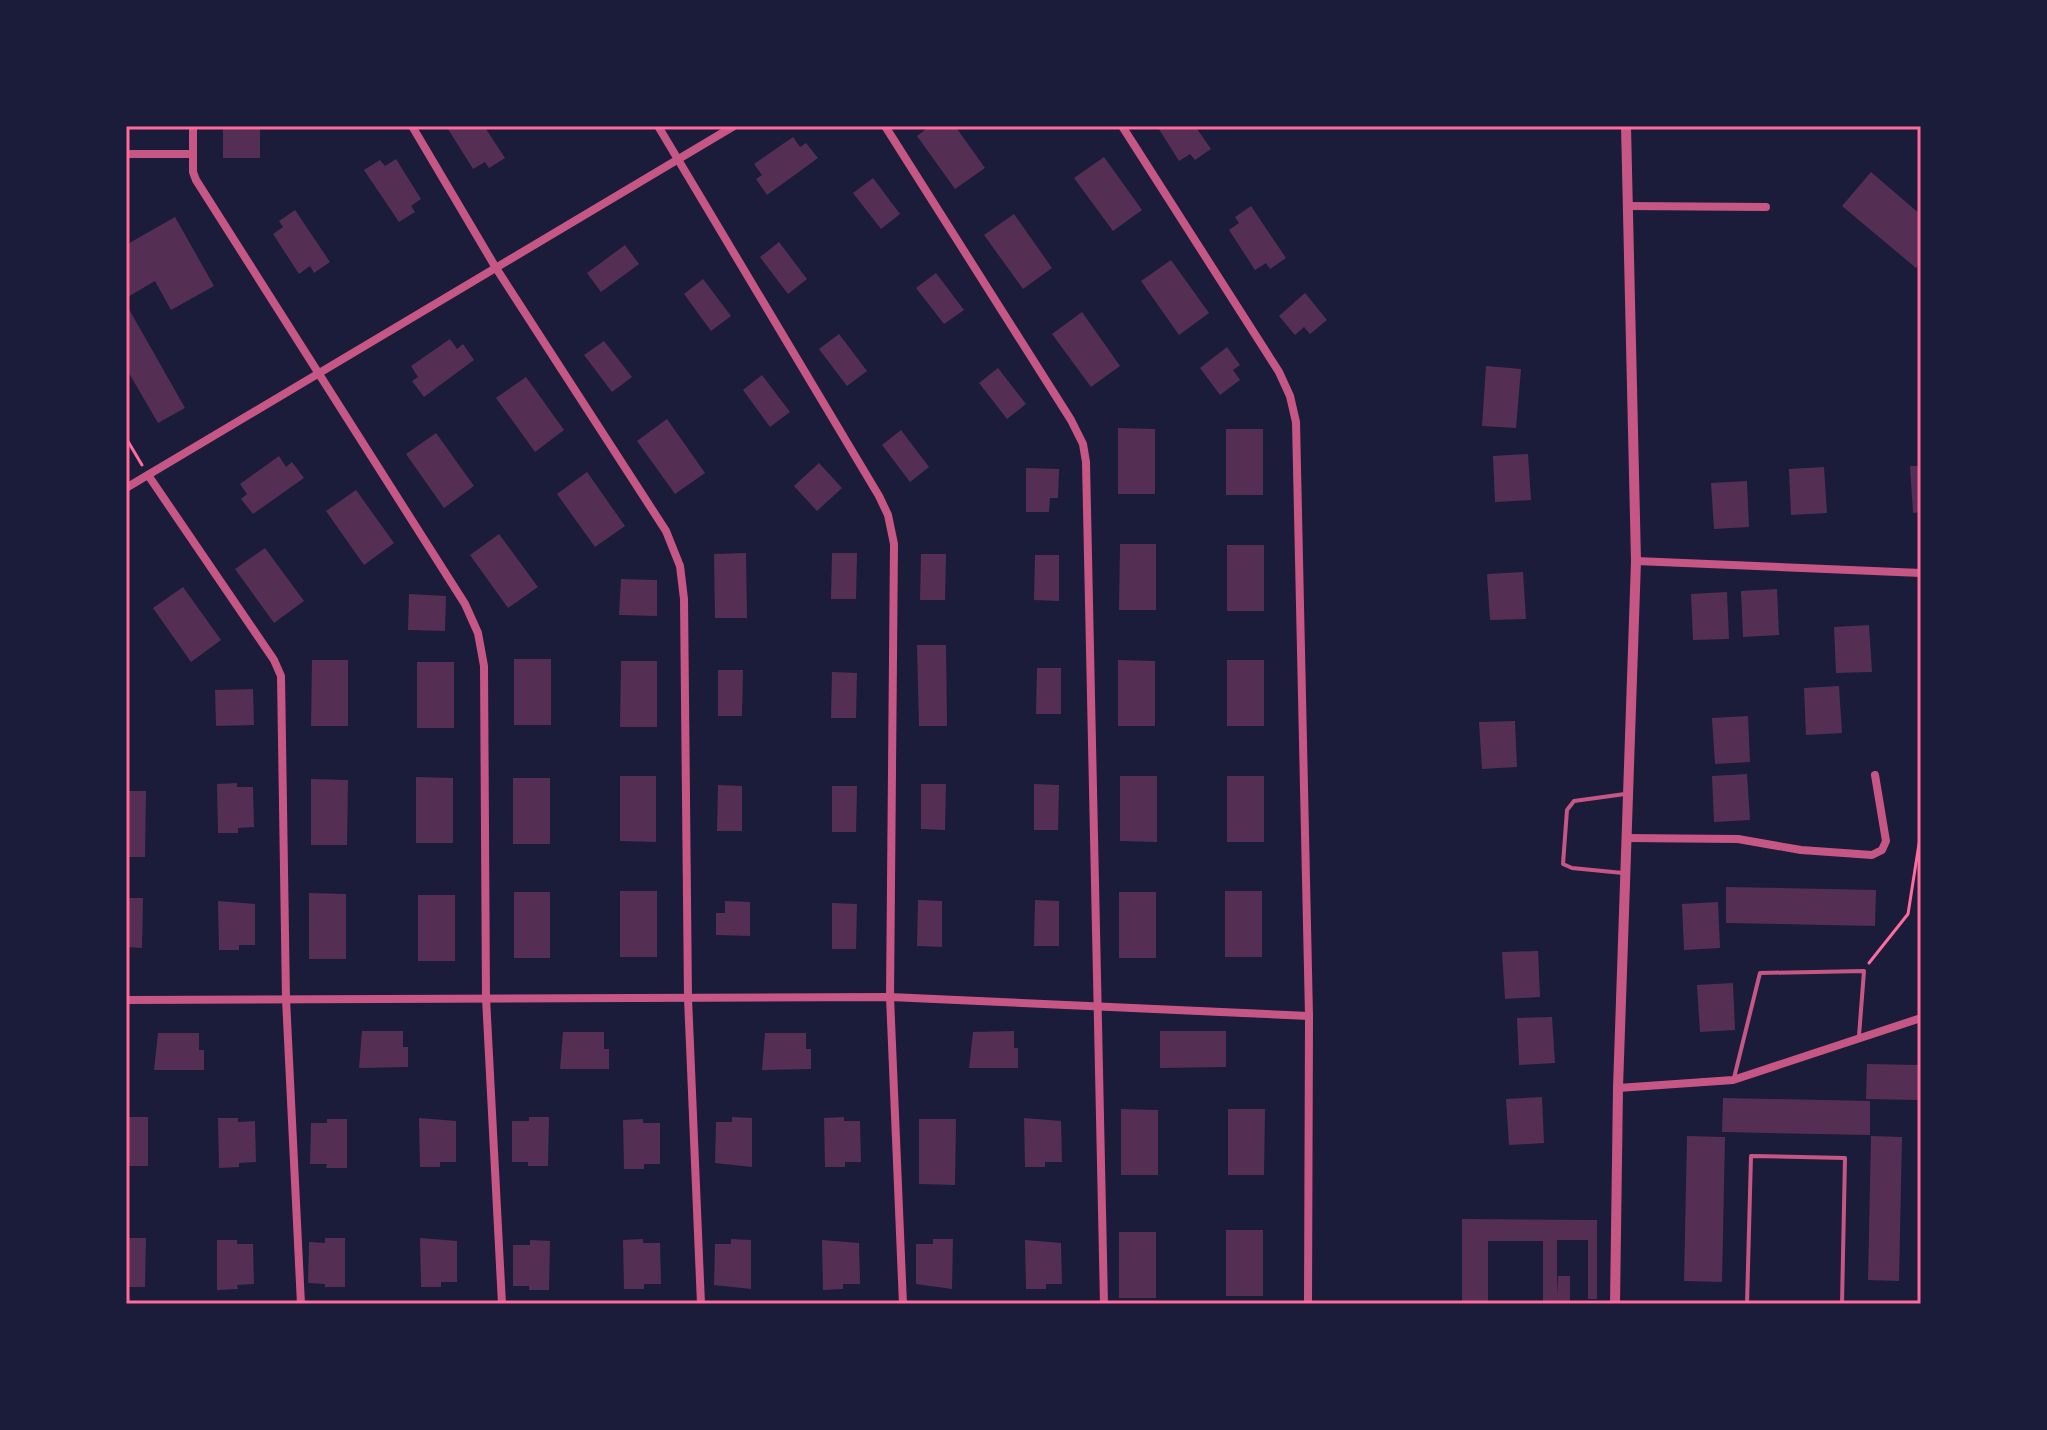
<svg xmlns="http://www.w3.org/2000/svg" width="2047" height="1430" viewBox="0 0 2047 1430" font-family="Mulish,sans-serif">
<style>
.building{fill:#542f53}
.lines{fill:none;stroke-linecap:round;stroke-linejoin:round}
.path{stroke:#ff6b9d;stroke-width:3}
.service{stroke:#c65784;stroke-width:4}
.minor{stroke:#c65784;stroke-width:8}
.tertiary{stroke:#c65784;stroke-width:10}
.neatline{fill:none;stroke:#ff6b9d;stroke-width:3}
</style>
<rect width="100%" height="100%" fill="#1b1b3a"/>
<g class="building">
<rect x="223" y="126" width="37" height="32"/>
<path d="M452,126H484L505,158L489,168L485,162L473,169L448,129Z"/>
<path d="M930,126H955L985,168L955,189L917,136Z"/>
<path d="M1157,126H1195L1211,149L1195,160L1190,154L1179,161Z"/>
<path d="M793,137L800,147L806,143L818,158L767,195L756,179L762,175L754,164Z"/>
<path d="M1104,157L1142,210L1113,231L1074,178Z"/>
<path d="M396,159L421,199L411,206L415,212L399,222L364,170L380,160L385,166Z"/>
<path d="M1871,172L1921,215V262L1916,268L1842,206Z"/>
<path d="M873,178L900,214L881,229L853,193Z"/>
<path d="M1251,206L1286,258L1270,269L1266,263L1255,270L1229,230L1239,223L1235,217Z"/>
<path d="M295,210L330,262L314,273L310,266L299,274L273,234L283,227L279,221Z"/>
<path d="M1014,214L1052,268L1023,289L984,235Z"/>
<path d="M175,217L214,286L171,310L155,281L126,298V245Z"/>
<path d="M779,242L807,279L788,294L760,257Z"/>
<path d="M625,245L639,264L601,292L587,273Z"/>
<path d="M1171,260L1209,313L1179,335L1141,281Z"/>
<path d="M936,273L964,310L944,324L916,288Z"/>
<path d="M703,279L731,316L711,331L684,294Z"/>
<path d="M1305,293L1327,320L1310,334L1304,327L1295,335L1279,316Z"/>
<path d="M126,304L185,408L158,423L126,368Z"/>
<path d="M1082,312L1120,366L1091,387L1052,334Z"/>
<path d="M839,334L867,371L847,386L819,349Z"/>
<path d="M450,339L457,349L463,344L474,360L424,397L412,381L418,377L411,366Z"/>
<path d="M604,341L632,377L612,392L584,355Z"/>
<path d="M1227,347L1240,365L1233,370L1240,380L1220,395L1200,368Z"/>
<path d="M1486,366L1521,369L1516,428L1482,426Z"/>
<path d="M998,368L1026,404L1007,419L979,383Z"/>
<path d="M762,375L790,412L770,427L743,390Z"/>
<path d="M526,377L564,430L535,452L496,398Z"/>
<path d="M667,419L705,473L675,494L637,441Z"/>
<path d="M1118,428L1155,429V494H1118Z"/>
<rect x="1226" y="429" width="37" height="66"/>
<path d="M901,430L929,467L910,482L882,445Z"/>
<path d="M436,433L474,486L444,508L406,454Z"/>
<path d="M1528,454L1531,500L1495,502L1493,456Z"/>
<path d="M279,456L286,467L292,462L304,478L253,514L241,499L247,494L240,484Z"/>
<path d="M819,463L842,488L817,511L794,486Z"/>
<path d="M1910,466H1921V512L1913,513Z"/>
<path d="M1824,467L1827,513L1791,515L1789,469Z"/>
<path d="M1026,468L1059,469L1058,498H1050L1049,512H1026Z"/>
<path d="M587,472L625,526L595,547L557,494Z"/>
<path d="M1747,481L1749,527L1714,529L1711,483Z"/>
<path d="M356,490L394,543L364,565L326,511Z"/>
<path d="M499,534L538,587L508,608L470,555Z"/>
<path d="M1120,544H1156V610H1119Z"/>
<rect x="1227" y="545" width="37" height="66"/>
<path d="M265,548L304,601L274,623L235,569Z"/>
<path d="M746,553L747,618H715L714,554Z"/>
<path d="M832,553H857L856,599H831Z"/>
<path d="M921,554H946L945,600H920Z"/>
<path d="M1035,555H1059V601L1034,600Z"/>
<path d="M1523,572L1526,619L1490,620L1487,574Z"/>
<path d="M621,579L657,580V616L619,615Z"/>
<path d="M183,587L221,640L191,662L153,608Z"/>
<path d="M1777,589L1779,635L1743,637L1741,591Z"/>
<path d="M1727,592L1729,639L1693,640L1691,594Z"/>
<path d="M409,594L446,596L445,631L408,630Z"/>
<path d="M1869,625L1872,672L1836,673L1834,627Z"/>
<path d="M917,645H946L947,726H919Z"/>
<rect x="514" y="659" width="37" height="66"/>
<path d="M312,660H348V726H311Z"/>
<path d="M1118,660L1155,661V726H1118Z"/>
<rect x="1227" y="660" width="37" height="66"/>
<path d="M621,661H657V727H620Z"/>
<rect x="417" y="662" width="37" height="66"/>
<path d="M1037,668H1061V714H1036Z"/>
<path d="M718,670H743L742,716H718Z"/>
<path d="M832,672L857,673L856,718H831Z"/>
<path d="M1839,686L1842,733L1806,735L1804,688Z"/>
<path d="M253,689L254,725L216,726L215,690Z"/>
<path d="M1748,716L1750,762L1715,764L1712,718Z"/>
<path d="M1515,721L1517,767L1482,769L1479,722Z"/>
<path d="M1747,774L1750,820L1714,822L1712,776Z"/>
<path d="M620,776H656V842L620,841Z"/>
<path d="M1120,776H1157V842L1120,841Z"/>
<rect x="1227" y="776" width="37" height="66"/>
<path d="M416,777L453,778V843H416Z"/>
<rect x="513" y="778" width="37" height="66"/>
<path d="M311,779L348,780L347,845H311Z"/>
<path d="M237,783V787H253L254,827L238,828V833H218L217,784Z"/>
<path d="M921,784H946L945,830L921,829Z"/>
<path d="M1034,784L1059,785L1058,830H1034Z"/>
<path d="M718,785L742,786V831H717Z"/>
<path d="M832,786H857L856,832H832Z"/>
<path d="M126,791H146L145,857H126Z"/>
<path d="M1726,887L1876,890L1875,926L1726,923Z"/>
<rect x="620" y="891" width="37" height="66"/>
<rect x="1225" y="891" width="37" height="66"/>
<rect x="514" y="892" width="36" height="66"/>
<rect x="1119" y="892" width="37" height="66"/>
<path d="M309,893L346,894V959H309Z"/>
<rect x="418" y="895" width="37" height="66"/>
<path d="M126,898H143L142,948L126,947Z"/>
<path d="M918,900L942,901V947L917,946Z"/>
<path d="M1035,900L1059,901V946H1034Z"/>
<path d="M218,901L255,904V945H239V950H219Z"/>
<path d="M725,901L750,902V936L716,935V913H725Z"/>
<path d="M1718,902L1720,948L1684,950L1682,904Z"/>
<path d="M832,903L857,904L856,949H832Z"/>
<path d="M1538,951L1540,997L1505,999L1502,952Z"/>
<path d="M1733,983L1735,1030L1700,1032L1697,985Z"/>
<path d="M1552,1017L1555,1063L1519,1065L1517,1018Z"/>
<path d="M362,1031H403V1047H408V1067L359,1068Z"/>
<path d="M1014,1031V1048H1018V1068H969L973,1032Z"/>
<path d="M1160,1031H1226V1067L1160,1068Z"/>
<path d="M563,1032H604V1049H609V1069H560Z"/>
<path d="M158,1033H199V1050H204V1070H154Z"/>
<path d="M765,1033H806V1049H811V1069L762,1070Z"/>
<path d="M1867,1064L1921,1065V1100L1866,1099Z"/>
<path d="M1542,1097L1544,1143L1509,1145L1506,1099Z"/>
<path d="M1723,1098L1870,1101V1135L1722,1132Z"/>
<path d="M1121,1109L1158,1110V1175H1121Z"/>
<path d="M1228,1109H1265L1264,1175H1228Z"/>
<path d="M128,1117H148V1166H128L126,1162Z"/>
<path d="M529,1117H549L548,1166H528V1162H512V1121H529Z"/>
<path d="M732,1117L752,1118V1167L715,1163L716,1122H732Z"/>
<path d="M844,1117V1121H860L861,1162H845V1167H825L824,1118Z"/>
<path d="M218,1118H238V1122L255,1121L256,1162L239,1163V1167L219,1168Z"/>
<path d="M419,1118L456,1121V1162H440V1167H420Z"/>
<path d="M1024,1118L1061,1121L1062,1162H1045V1167H1025Z"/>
<path d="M327,1119H347V1168H326L327,1164H310L311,1123H327Z"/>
<path d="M643,1119V1123H660V1164H644V1169H624L623,1120Z"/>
<path d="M919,1119H956L955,1185L919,1184Z"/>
<path d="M1687,1136L1725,1137L1722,1282L1684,1281Z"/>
<path d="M1871,1136L1902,1137L1899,1281L1868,1280Z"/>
<path d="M1462,1219L1597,1220V1299H1588V1240H1557V1297L1558,1276H1570V1304H1543V1241H1488V1304H1462Z"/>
<rect x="1226" y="1230" width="37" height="66"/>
<rect x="1119" y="1232" width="37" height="66"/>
<path d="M126,1238H146L145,1287H126Z"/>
<path d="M325,1238H345V1287H325V1284L308,1283L309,1242L325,1243Z"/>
<path d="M420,1238L457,1241V1282H441V1287H421Z"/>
<path d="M643,1239V1243H660L661,1284H644V1289H624L623,1240Z"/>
<path d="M731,1239L751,1240V1289L714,1285L715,1244H731Z"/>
<path d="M933,1239H953L952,1289L916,1284V1244H933Z"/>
<path d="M217,1240H237V1244H253L254,1284L237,1285L238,1289L217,1290Z"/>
<path d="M530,1240L550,1241L549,1290H529V1286H513V1245H530Z"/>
<path d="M822,1240L859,1243L860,1284H843V1289L823,1290Z"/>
<path d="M1025,1240L1061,1243L1062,1284H1046V1289H1026Z"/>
</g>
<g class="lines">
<g class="path">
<path d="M126,438L142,465"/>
<path d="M1869,963L1908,914L1919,844L1921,843"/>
</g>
<g class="service">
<path d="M1623,873L1572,868L1563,864L1567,810L1574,801L1625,794"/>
<path d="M1734,1078L1760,973L1864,971L1859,1036"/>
<path d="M1747,1304L1751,1156L1845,1158L1842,1304"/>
</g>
<g class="minor">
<path d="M193,126V172L196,180L465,604L478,633L484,666L486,998L502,1304"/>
<path d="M412,126L496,268L666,531L680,566L684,599L688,998L701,1304"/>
<path d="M658,126L879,496L888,515L894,544L890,997L903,1304"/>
<path d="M885,126L1071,420L1083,444L1086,462L1104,1304"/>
<path d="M1122,126L1279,372L1290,396L1296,422L1309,1016L1308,1304"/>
<path d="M126,154H193"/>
<path d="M1628,206L1766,207"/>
<path d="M148,475L274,660L281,676L286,999L301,1304"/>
<path d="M126,488L734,126"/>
<path d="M1636,561L1921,573"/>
<path d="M1626,838L1738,839L1801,850L1872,855L1882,850L1886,841L1875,775"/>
<path d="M126,1000L890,997L1309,1016"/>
<path d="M1618,1088L1733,1080L1921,1018"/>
</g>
<path class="tertiary" d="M1615,1304L1618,1088L1636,561L1626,126"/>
</g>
<rect width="2047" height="1430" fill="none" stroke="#1b1b3a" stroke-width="256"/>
<rect x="128" y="128" width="1791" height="1174" class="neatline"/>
</svg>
